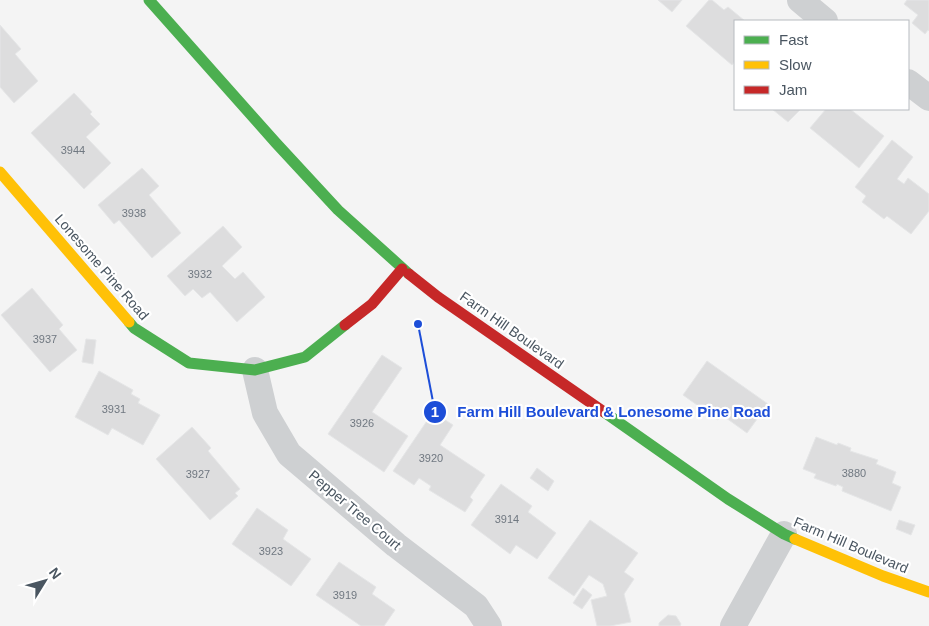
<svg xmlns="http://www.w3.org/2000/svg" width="929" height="626" viewBox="0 0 929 626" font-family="Arial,sans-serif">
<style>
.building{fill:#ddddde;stroke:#e5e6e7}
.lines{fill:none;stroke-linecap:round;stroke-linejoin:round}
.street{stroke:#ced0d2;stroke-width:26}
.fast{stroke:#4caf50;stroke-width:11}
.slow{stroke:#ffc107;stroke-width:11}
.jam{stroke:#c62828;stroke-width:11}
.labels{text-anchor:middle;stroke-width:4.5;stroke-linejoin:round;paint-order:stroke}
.number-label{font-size:11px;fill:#707881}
.street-label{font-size:14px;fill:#4a5661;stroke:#fff}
.leader{fill:none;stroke:#1d4ed8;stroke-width:2}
.callout-dot{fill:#1d4ed8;stroke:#fff;stroke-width:2}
.mark-label{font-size:15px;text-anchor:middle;font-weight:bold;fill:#fff}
.callout-label{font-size:15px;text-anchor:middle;font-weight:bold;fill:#1d4ed8;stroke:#fff;stroke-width:4.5;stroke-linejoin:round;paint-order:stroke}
</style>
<rect width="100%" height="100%" fill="#f4f4f4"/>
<g class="building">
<path d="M658,0H682L672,12Z"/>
<path d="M709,0H712L724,10L728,7L745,21H735V61L732,65L686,26Z"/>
<path d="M907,0H929V31L928,30L925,34L912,23L918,15L904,4Z"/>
<path d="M0,25L21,49L15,54L38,81L14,103L0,87Z"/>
<path d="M74,93L92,112L90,114L100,124L86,137L111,163L84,189L31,133Z"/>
<path d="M772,109H801L788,122Z"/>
<path d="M826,109H850L884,136L859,168L810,128Z"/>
<path d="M892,140L913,157L897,179L904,184L908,178L929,194V211L911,234L887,216L884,219L862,202L866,196L855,187Z"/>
<path d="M142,168L159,186L149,195L181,233L152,258L119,220L114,224L98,205Z"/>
<path d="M223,226L242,247L222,266L235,279L243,272L265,297L237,322L210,292L202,298L193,289L185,296L167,276Z"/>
<path d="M32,288L63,325L59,329L77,350L50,372L1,315Z"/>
<path d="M86,339L96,340L93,364L82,362Z"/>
<path d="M382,355L402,368L372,412L408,436L384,472L328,434Z"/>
<path d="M707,361L768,404L747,433L722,415L718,420L683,395Z"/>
<path d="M99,371L133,390L131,394L140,399L138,403L160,415L143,445L112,428L108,435L75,417Z"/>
<path d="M433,412L453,425L440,445L485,475L470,497L473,500L465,512L429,490L431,486L419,478L414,485L393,471Z"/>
<path d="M192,427L211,448L208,451L240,489L235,493L238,496L210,520L156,459Z"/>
<path d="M816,437L837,445L838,443L851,448L850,451L878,460L876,464L896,472L892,483L901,487L891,511L842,491L843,487L837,484L836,486L814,478L816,474L803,469Z"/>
<path d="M537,468L554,481L548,491L530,478Z"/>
<path d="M501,484L532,506L528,512L556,533L537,559L516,545L510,554L471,525Z"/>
<path d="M257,508L288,530L283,539L311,559L291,586L232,544Z"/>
<path d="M590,520L638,553L624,572L634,579L624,594L631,622L610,626H597L591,600L607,596L603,584L589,575L574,596L548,578Z"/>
<path d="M899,520L915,525L911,535L896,529Z"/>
<path d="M339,562L376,587L372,594L395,610L384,626H361L316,595Z"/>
<path d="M583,588L592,595L582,609L573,603Z"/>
<path d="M668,615L676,616L681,624L680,626H659V623Z"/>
</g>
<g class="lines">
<g class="street">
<path d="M800,0L825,21"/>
<path d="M908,82L929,98"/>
<path d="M255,370L265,413L289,454L396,545L476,606L489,626"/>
<path d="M733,626L784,534"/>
</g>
<g class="fast">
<path d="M149,0L276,143L338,210L409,274"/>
<path d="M129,322L134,328L189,363L255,370L305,357L345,325"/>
<path d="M604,412L728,499L784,534L795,539"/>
</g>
<g class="slow">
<path d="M0,172L129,322"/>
<path d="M795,539L883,576L929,592"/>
</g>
<g class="jam">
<path d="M409,274L438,297L604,412"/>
<path d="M345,325L372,304L402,269"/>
</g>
</g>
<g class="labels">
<g class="number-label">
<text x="73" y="154">3944</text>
<text x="134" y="217">3938</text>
<text x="200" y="278">3932</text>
<text x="45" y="343">3937</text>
<text x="114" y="413">3931</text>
<text x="362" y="427">3926</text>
<text x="431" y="462">3920</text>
<text x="854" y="477">3880</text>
<text x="198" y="478">3927</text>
<text x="507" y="523">3914</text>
<text x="271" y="555">3923</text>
<text x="345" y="599">3919</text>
</g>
<g class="street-label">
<text transform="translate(102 267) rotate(49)" y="5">Lonesome Pine Road</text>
<text transform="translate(512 330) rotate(35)" y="5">Farm Hill Boulevard</text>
<text transform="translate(355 510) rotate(40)" y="5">Pepper Tree Court</text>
<text transform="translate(851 545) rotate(23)" y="5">Farm Hill Boulevard</text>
</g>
</g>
<path class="leader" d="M418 324L435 412"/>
<g class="callout-dot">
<circle cx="418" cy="324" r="5"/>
<circle cx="435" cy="412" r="12"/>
</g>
<g class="mark-label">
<text x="435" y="417">1</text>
</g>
<g class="callout-label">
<text x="614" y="417">Farm Hill Boulevard &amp; Lonesome Pine Road</text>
</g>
<rect x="734" y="20" width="175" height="90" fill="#ffffff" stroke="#b7bbc0"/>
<rect x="744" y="36" width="25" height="8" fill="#4caf50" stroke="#b7bbc0"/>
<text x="779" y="45" font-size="15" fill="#4a5661">Fast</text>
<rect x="744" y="61" width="25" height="8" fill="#ffc107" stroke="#b7bbc0"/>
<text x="779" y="70" font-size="15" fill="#4a5661">Slow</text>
<rect x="744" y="86" width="25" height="8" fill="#c62828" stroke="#b7bbc0"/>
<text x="779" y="95" font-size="15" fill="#4a5661">Jam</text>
<g transform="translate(45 581) rotate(53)" stroke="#ffffff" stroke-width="4" paint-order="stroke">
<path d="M0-4L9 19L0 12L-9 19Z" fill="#4a5661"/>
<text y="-8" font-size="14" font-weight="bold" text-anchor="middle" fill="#4a5661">N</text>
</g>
</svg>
